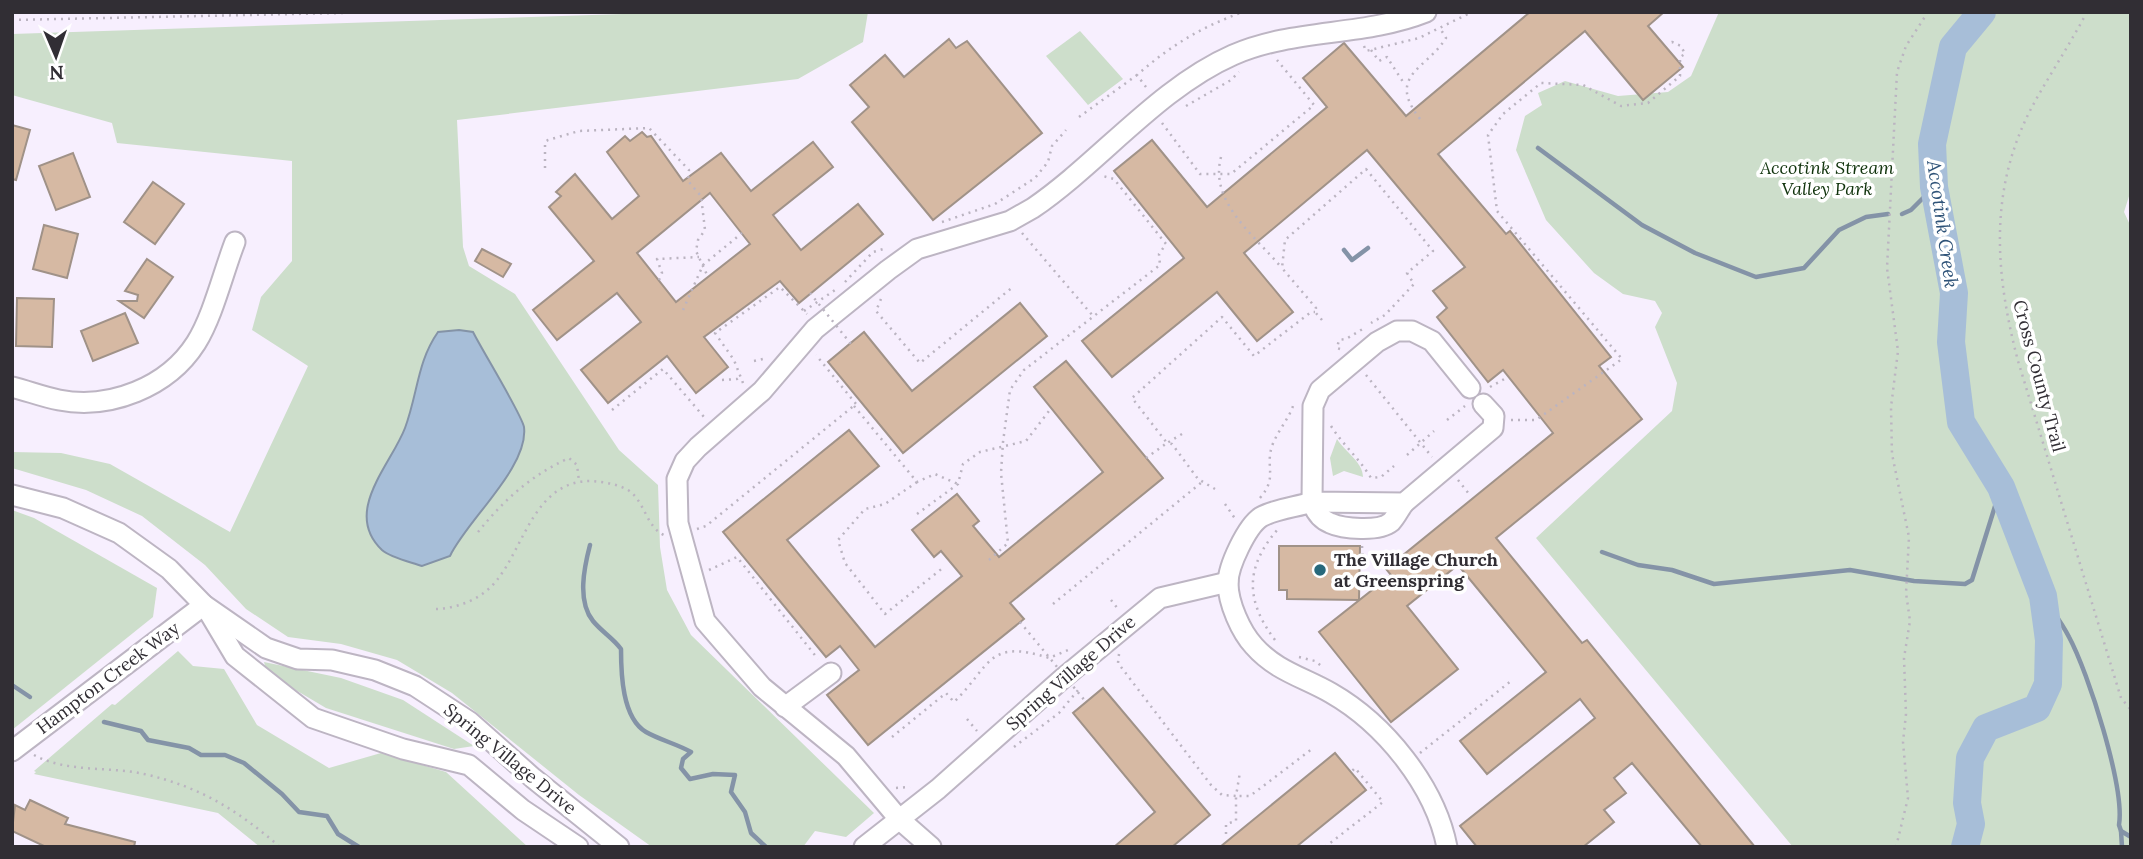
<svg xmlns="http://www.w3.org/2000/svg" width="2143" height="859" viewBox="0 0 2143 859" font-family="Lora,serif">
<style>
.green{fill:#cddecb}
.water{fill:#a7bed8;stroke:#8493a7;stroke-width:2}
.lines{fill:none;stroke-linecap:round;stroke-linejoin:round}
.stream{stroke:#8493a7;stroke-width:4.5}
.river{stroke:#a7bed8;stroke-width:28}
.building{fill:#d6b9a3;stroke:#a09288;stroke-width:2;fill-rule:evenodd}
.minor-casing{stroke:#bdb5c3;stroke-width:23}
.path{stroke:#bbb4c1;stroke-width:2.5;stroke-dasharray:2 5;stroke-linecap:butt}
.minor{stroke:#fff;stroke-width:19}
.path-bridge{stroke:#bbb4c1;stroke-width:2.5;stroke-dasharray:2 5;stroke-linecap:butt}
.poi-dot{fill:#27687b;stroke:#fff;stroke-width:2.5}
.labels{text-anchor:middle;stroke-width:7;stroke-linejoin:round;paint-order:stroke}
.park-label{font-size:18px;font-style:italic;fill:#10330c;stroke:#fff}
.street-label{font-size:18px;fill:#312e34;stroke:#fff}
.poi-label{font-size:18px;font-weight:bold;fill:#312e34;stroke:#fff;text-anchor:start}
.water-label{font-size:19px;font-style:italic;fill:#2f5378;stroke:#fff}
</style>
<rect width="100%" height="100%" fill="#f7effe"/>
<g class="green">
<path d="M684,12H868L863,42L798,79L457,120L463,247L469,266L515,294L619,450L658,485L660,547L667,590L691,635L874,813L846,837L815,831L803,847H652L579,795L452,693L397,660L341,644L288,637L246,609L205,565L142,516L86,490L12,468V452L61,453L110,464L230,532L308,366L252,330L261,297L292,261V161L117,143L112,123L12,95V34Z"/>
<path d="M1719,12H2131V190L2124,212L2131,227V847H1793L1536,538L1672,411L1677,383L1655,327L1662,313L1655,301L1623,294L1594,273L1546,220L1516,150L1525,116L1542,105L1538,93L1565,81L1618,96L1668,92L1691,76Z"/>
<path d="M1080,31L1123,79L1088,105L1046,56Z"/>
<path d="M1337,439C1345,452 1363,462 1363,477L1344,471L1333,476L1330,458Z"/>
<path d="M12,510L34,518L157,588L153,617L12,730Z"/>
<path d="M178,651L193,666L224,669L257,725L329,768L381,753L446,772L528,847H260L218,813L34,774L36,772L34,771L112,704L115,705Z"/>
<path d="M264,662L341,678L403,700L474,746L454,749L326,708L267,673Z"/>
</g>
<path class="water" d="M459,330L473,332C482,350 522,415 524,427C529,467 467,520 450,556L422,566C411,562 391,558 382,550C342,512 391,465 405,428C418,393 417,362 438,332Z"/>
<g class="lines">
<g class="stream">
<path d="M1538,148L1642,225L1695,253L1756,277L1804,268L1839,230L1866,217L1888,214"/>
<path d="M1902,214L1911,210L1934,187"/>
<path d="M1344,250L1352,260L1368,248"/>
<path d="M590,545C584,568 577,601 593,621C602,632 613,638 621,649C621,673 622,718 646,732C660,740 677,744 691,752L683,759L681,768L690,779L713,774L735,775L731,792L745,812L751,833L766,847"/>
<path d="M1602,552L1638,565L1672,570L1714,584L1850,570L1914,581L1965,584L1972,580L2001,487"/>
<path d="M2043,596C2052,610 2062,623 2069,637C2088,672 2125,787 2119,825L2121,831L2131,837"/>
<path d="M12,685L30,697"/>
<path d="M104,722L141,731L148,740L189,748L201,755H225L244,763L282,794L299,812L327,816L338,834L359,847"/>
<path d="M2121,831L2122,847"/>
</g>
<path class="river" d="M1965,847L1971,824L1967,803L1970,758L1986,728L2037,708L2048,684L2049,640L2043,596L2001,487L1961,422L1951,342L1954,293L1934,187L1932,144L1953,47L1982,12"/>
</g>
<g class="building">
<path d="M1530,12H1664L1648,26L1683,67L1643,100L1585,31L1438,154L1506,234L1510,231L1611,357L1599,366L1642,419L1496,538L1582,643L1587,640L1755,847H1702L1632,763L1614,778L1626,793L1604,810L1614,822L1583,847H1477L1460,826L1595,718L1580,699L1487,774L1460,741L1546,672L1458,565L1407,606L1458,669L1391,722L1319,632L1391,575L1386,569L1553,433L1503,370L1488,382L1437,317L1447,308L1433,291L1465,267L1367,150L1244,253L1293,312L1257,341L1217,292L1112,377L1082,341L1184,258L1114,171L1152,140L1207,207L1327,107L1303,78L1344,43L1406,116Z"/>
<path d="M949,39L956,48L967,41L1042,133L933,220L852,122L869,107L850,85L885,55L904,77Z"/>
<path d="M12,125L30,130L16,180L12,179Z"/>
<path d="M642,132L647,137L651,136L683,181L721,153L751,191L813,142L833,167L773,215L801,250L858,204L883,234L799,303L780,281L704,337L728,367L696,393L667,356L608,403L581,370L641,322L617,293L557,340L533,310L594,261L549,207L561,196L556,192L575,174L612,219L639,196L607,152L625,136L630,141ZM710,193L750,244L676,302L637,253Z"/>
<path d="M73,153L90,197L56,210L39,166Z"/>
<path d="M153,182L184,204L155,244L124,222Z"/>
<path d="M44,225L78,234L67,278L33,269Z"/>
<path d="M482,249L511,264L503,277L475,261Z"/>
<path d="M147,259L173,277L144,318L119,301H137L138,295L125,291Z"/>
<path d="M17,298L54,299L52,347L16,346Z"/>
<path d="M1020,303L1047,336L903,453L828,362L864,332L912,391Z"/>
<path d="M125,313L138,343L93,361L81,331Z"/>
<path d="M1066,361L1163,478L1010,603L1024,619L868,745L827,695L859,670L840,646L826,657L723,532L849,430L879,466L787,540L875,647L962,576L941,551L934,557L912,530L957,494L979,521L973,526L999,557L1103,472L1034,387Z"/>
<path d="M1279,546H1360L1359,600L1287,599V590H1279Z"/>
<path d="M1103,688L1210,815L1172,847H1114L1155,812L1073,713Z"/>
<path d="M1335,753L1366,790L1296,847H1220Z"/>
<path d="M30,800L68,818L65,824L135,842L134,847H46L12,831L15,805L25,810Z"/>
</g>
<g class="lines">
<g class="minor-casing">
<g id="minor">
<path d="M12,387C28,391 43,397 59,400C110,410 168,387 196,343C213,316 223,273 235,242"/>
<path d="M1470,388L1432,341L1412,331H1397L1377,342L1320,390L1313,406L1312,502L1404,503L1493,428L1494,416L1483,404"/>
<path d="M12,495L63,508L119,533L169,569L204,605L266,648L298,659L332,660L375,670L415,686L470,722L533,778L619,847"/>
<path d="M1404,503C1400,508 1396,517 1391,522C1379,532 1343,529 1330,523C1320,519 1315,511 1312,502C1297,507 1275,509 1261,517C1247,526 1228,566 1228,583C1228,603 1241,632 1254,646C1276,671 1303,677 1331,693C1385,724 1435,786 1447,847"/>
<path d="M207,609L235,656L313,718L403,749L469,765L523,810L578,847"/>
<path d="M785,707L831,673"/>
<path d="M12,751L204,605"/>
<path d="M864,847L938,789L1062,679L1160,598L1228,582"/>
<path d="M931,847L899,819L846,756L762,687L705,621L678,523L677,479L685,461L698,447L762,391L815,329L888,270L917,249L1010,221L1033,208C1099,163 1158,88 1233,55C1295,28 1363,37 1426,12"/>
</g>
</g>
<g class="path">
<path d="M2087,12C2070,44 2050,74 2033,105C1988,189 1995,273 2018,361L2121,698L2131,710"/>
<path d="M12,20L389,12"/>
<path d="M1364,46L1366,51L1419,38L1472,12"/>
<path d="M1371,50L1379,61L1387,57L1405,85"/>
<path d="M1146,87L1137,75C1170,46 1201,27 1243,12"/>
<path d="M1186,106L1231,80L1239,72"/>
<path d="M1079,117L1137,75"/>
<path d="M1420,119C1386,75 1426,70 1446,38L1440,28"/>
<path d="M1162,123L1200,174H1231L1314,105L1277,60"/>
<path d="M1221,157C1209,202 1254,235 1281,267"/>
<path d="M545,168V142L548,140L579,131L649,128L689,170L688,181L701,196L705,230L698,240L696,251L708,277"/>
<path d="M942,222L995,204L1035,178L1048,162L1052,146L1066,130"/>
<path d="M1022,233L1093,316"/>
<path d="M659,280L662,273L657,259L699,257"/>
<path d="M845,282L873,252L887,248"/>
<path d="M881,299L876,311L920,363L1014,286"/>
<path d="M683,310L703,265L742,233"/>
<path d="M804,311L835,290"/>
<path d="M1322,320L1315,312L1316,308L1282,268L1285,240L1366,169L1433,251L1407,273L1414,284L1385,315L1371,323"/>
<path d="M1340,349L1337,348L1339,340L1346,339L1366,327"/>
<path d="M754,361L767,358"/>
<path d="M1366,375L1432,457"/>
<path d="M722,380L737,379L742,376"/>
<path d="M743,383L734,360L715,333L780,287L807,314"/>
<path d="M1490,387L1508,377"/>
<path d="M854,406L917,482L935,474L958,484"/>
<path d="M612,410L663,369L704,417"/>
<path d="M1447,420L1465,406"/>
<path d="M1511,420H1536L1622,359L1497,211L1488,135L1503,114L1541,83L1583,85L1621,106L1648,103L1680,76V57L1685,54L1681,46L1672,42L1667,44"/>
<path d="M1331,426C1343,445 1359,458 1371,478L1381,477L1394,466"/>
<path d="M1182,434L1167,443L1172,444L1198,479L1215,489"/>
<path d="M1407,455L1434,431"/>
<path d="M1146,458L1167,443L1132,398L1222,317L1254,356L1311,312H1315"/>
<path d="M1458,480L1469,494"/>
<path d="M917,482L885,504L865,509L838,540L845,563L885,614L944,567"/>
<path d="M1260,498C1278,477 1265,468 1272,446C1277,432 1288,420 1293,406"/>
<path d="M1225,504L1236,520"/>
<path d="M917,514L958,484L963,464L980,452L1026,441L1049,411"/>
<path d="M697,529L706,526L856,404L816,355"/>
<path d="M478,532C505,499 530,476 569,458L577,465L579,481"/>
<path d="M1362,546L1363,563"/>
<path d="M989,560L1008,543L1001,473L1003,442L1010,390L1024,370L1160,265L1159,254L1166,244L1114,179L1103,176"/>
<path d="M709,570L737,557L818,659"/>
<path d="M1111,600L1118,609"/>
<path d="M1053,604L1202,482"/>
<path d="M436,609C459,608 482,599 497,580C525,545 535,480 592,481C604,482 617,484 628,490C645,501 646,527 664,535"/>
<path d="M1275,640C1245,600 1245,567 1278,529"/>
<path d="M1119,654L1118,663L1211,785L1222,795L1236,796L1240,772"/>
<path d="M1299,657L1315,661L1324,668"/>
<path d="M967,719L977,731"/>
<path d="M892,737L946,693L954,702C991,666 987,638 1049,658L1068,650"/>
<path d="M1014,747L1059,713L1079,689"/>
<path d="M1420,753L1511,681"/>
<path d="M34,755C67,773 108,766 144,774C201,787 237,810 280,847"/>
<path d="M896,788L910,787"/>
<path d="M1226,834V824L1236,821V796H1250L1312,749"/>
<path d="M1325,847L1383,802L1355,768L1351,772"/>
<path d="M1896,847L1908,798L1903,742L1906,714L1904,658L1910,621L1906,593L1909,537L1892,454L1891,407L1898,351L1887,268L1897,72L1906,46L1928,12"/>
</g>
<use href="#minor" class="minor"/>
<g class="path-bridge">
<path d="M810,293L851,344"/>
<path d="M1020,622L1086,702"/>
</g>
</g>
<circle class="poi-dot" cx="1320" cy="570" r="7"/>
<g class="labels">
<g class="park-label">
<text x="1827" y="174">Accotink Stream<tspan x="1827" dy="21">Valley Park</tspan></text>
</g>
<g class="street-label">
<text transform="translate(2039 376) rotate(75)" y="6">Cross County Trail</text>
<text transform="translate(1071 673) rotate(-41)" y="6">Spring Village Drive</text>
<text transform="translate(108 678) rotate(-37)" y="6">Hampton Creek Way</text>
<text transform="translate(510 759) rotate(39)" y="6">Spring Village Drive</text>
</g>
<g class="poi-label">
<text x="1334" y="566">The Village Church<tspan x="1334" dy="21">at Greenspring</tspan></text>
</g>
<g class="water-label">
<text transform="translate(1943 224) rotate(82)" y="7">Accotink Creek</text>
</g>
</g>
<rect width="2143" height="859" fill="none" stroke="#312e34" stroke-width="28"/>
<g transform="translate(56 56) rotate(178)" stroke="#ffffff" stroke-width="5" paint-order="stroke">
<path d="M0-5L12 26L0 18L-12 26Z" fill="#312e34"/>
<text y="-10" font-size="19" font-weight="bold" text-anchor="middle" fill="#312e34">N</text>
</g>
</svg>
